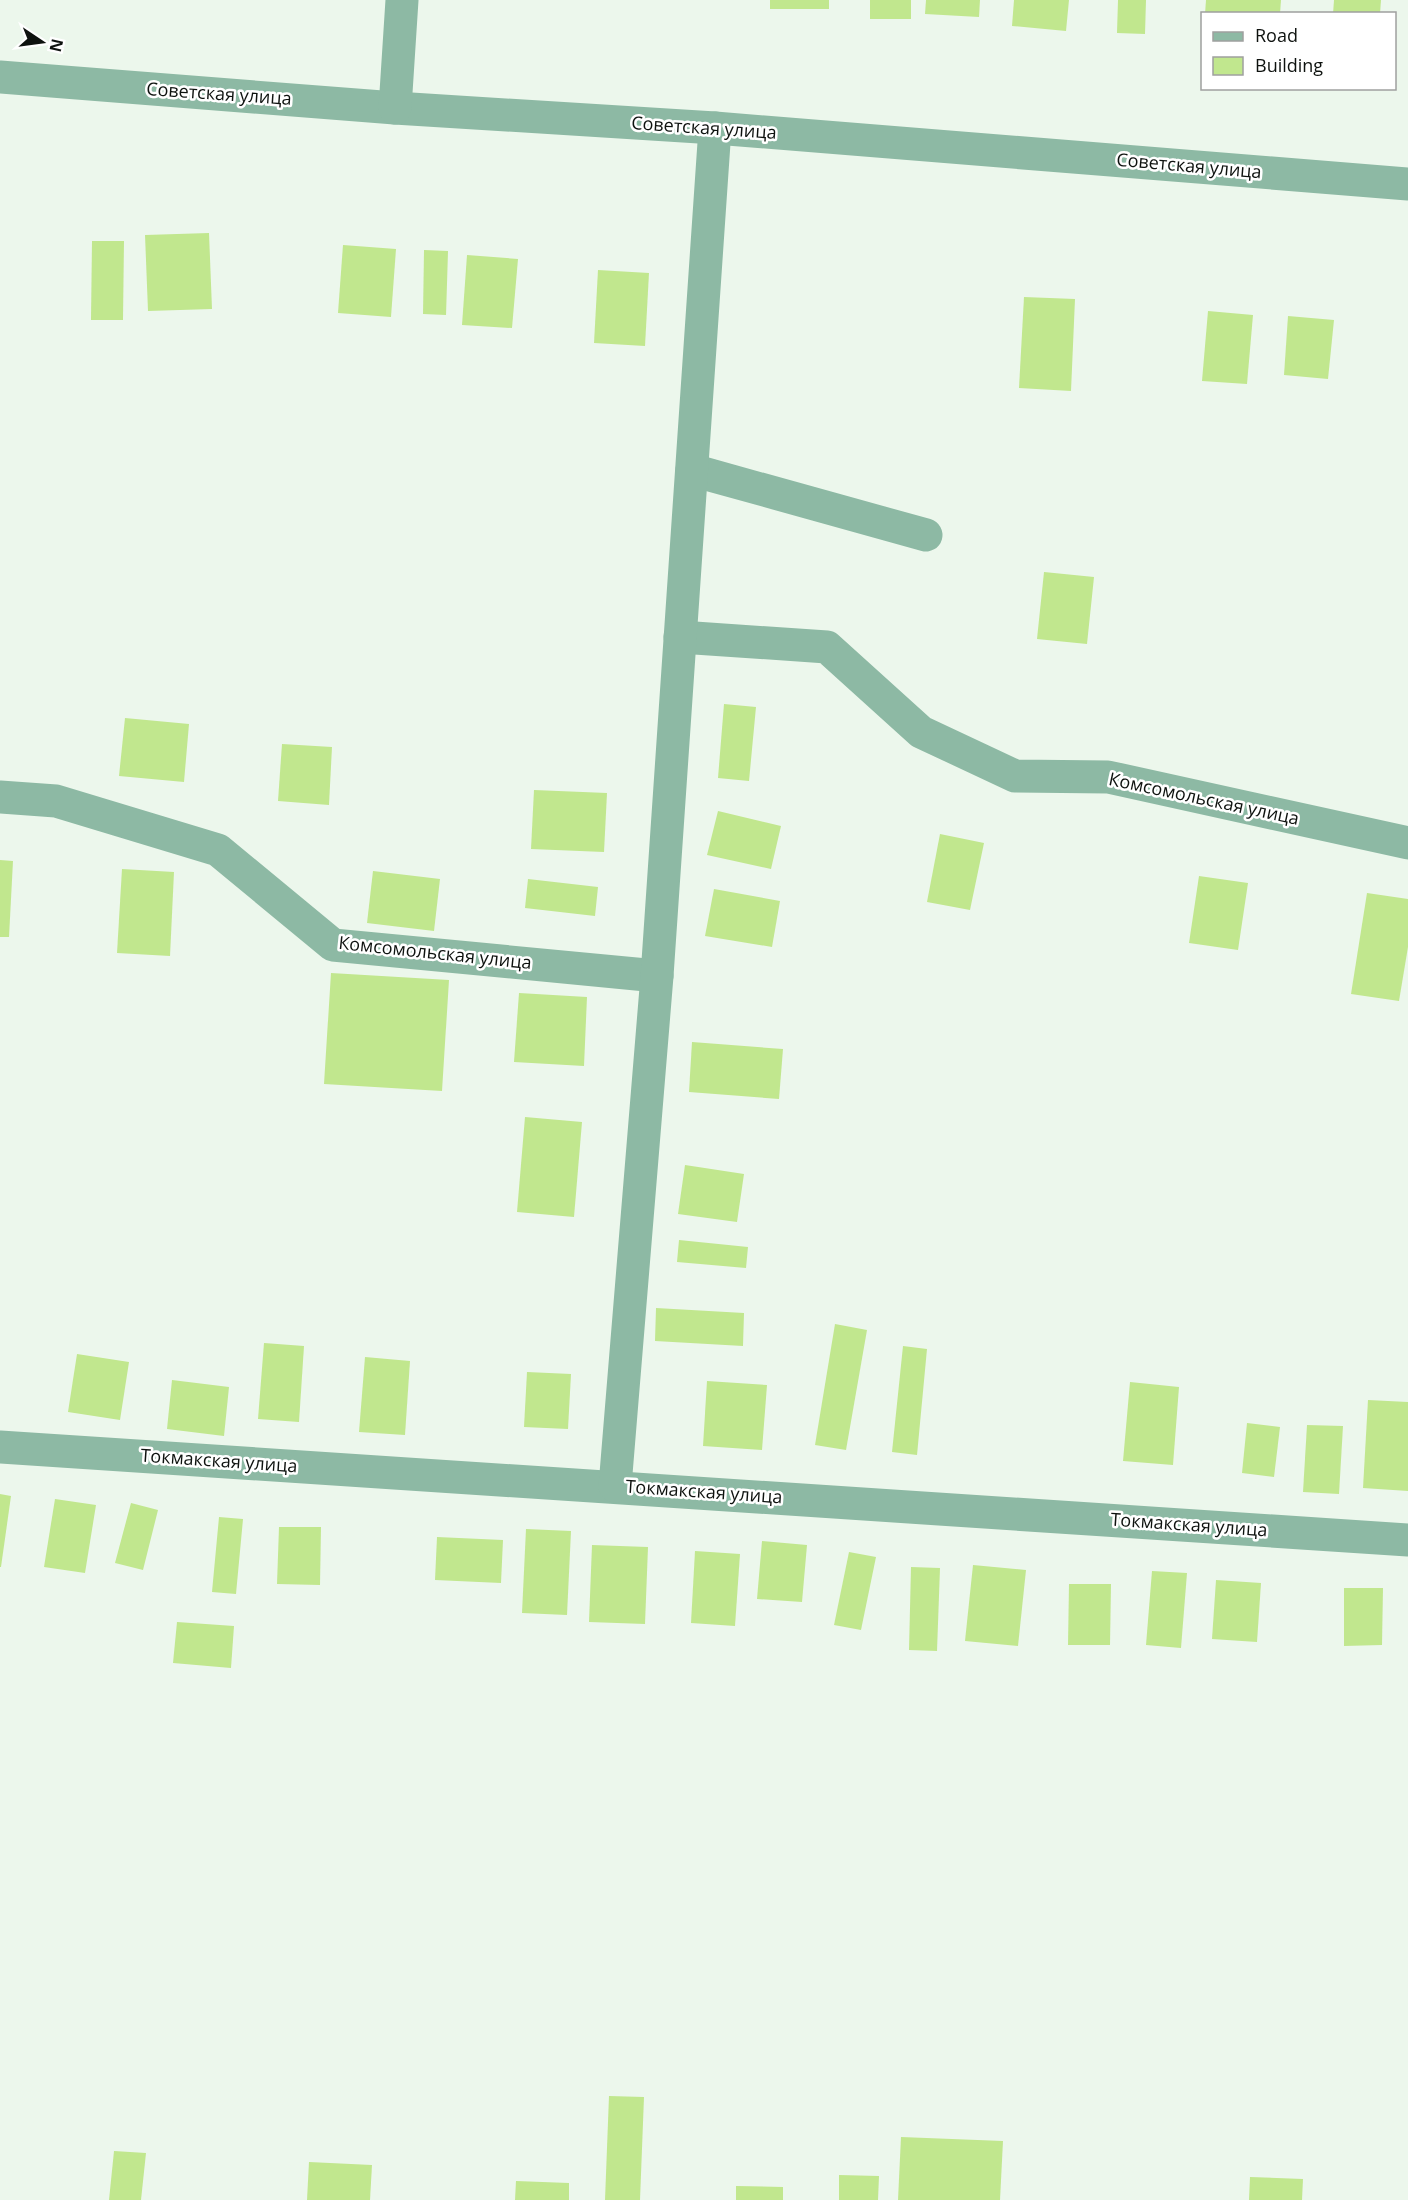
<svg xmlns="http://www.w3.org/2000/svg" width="1408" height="2200" viewBox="0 0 1408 2200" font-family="'Open Sans',sans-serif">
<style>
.building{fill:#c1e78e}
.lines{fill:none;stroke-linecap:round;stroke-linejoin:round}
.street{stroke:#8db9a4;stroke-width:33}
.labels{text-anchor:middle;stroke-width:5;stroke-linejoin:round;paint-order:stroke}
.street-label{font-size:18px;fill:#0e120f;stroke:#fff}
</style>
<rect width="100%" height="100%" fill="#ecf7ec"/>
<g class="building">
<rect x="770" y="0" width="59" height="9"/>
<rect x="870" y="0" width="41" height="19"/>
<path d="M926,0H980L979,17L925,14Z"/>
<path d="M1014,0H1069L1066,31L1012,26Z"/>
<path d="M1118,0H1146L1145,34L1117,33Z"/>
<path d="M1206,0H1281L1280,14H1205Z"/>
<path d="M1334,0H1381L1380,14H1333Z"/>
<path d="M209,233L212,309L148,311L145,235Z"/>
<path d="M92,241H124L123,320H91Z"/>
<path d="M343,245L396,249L391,317L338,313Z"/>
<path d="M424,250L448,251L446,315L423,314Z"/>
<path d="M467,255L518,259L512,328L462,325Z"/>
<path d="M598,270L649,273L645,346L594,343Z"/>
<path d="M1024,297L1075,299L1071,391L1019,388Z"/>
<path d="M1208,311L1253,315L1247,384L1202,381Z"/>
<path d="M1288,316L1334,320L1328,379L1284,375Z"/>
<path d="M1044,572L1094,577L1087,644L1037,639Z"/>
<path d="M724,704L756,707L749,781L718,778Z"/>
<path d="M125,718L189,724L184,782L119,776Z"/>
<path d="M282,744L332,747L329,805L278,801Z"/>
<path d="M534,790L607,793L604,852L531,849Z"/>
<path d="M718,811L781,826L771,869L707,855Z"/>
<path d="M940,834L984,843L970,910L927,902Z"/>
<path d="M0,860L13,861L9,937H0Z"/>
<path d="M122,869L174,872L170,956L117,953Z"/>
<path d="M373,871L440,879L434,931L367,923Z"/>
<path d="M1199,876L1248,883L1238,950L1189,943Z"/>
<path d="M528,879L598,887L595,916L525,908Z"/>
<path d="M714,889L780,901L772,947L705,936Z"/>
<path d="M1367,893L1408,899V947L1399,1001L1351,994Z"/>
<path d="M331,973L449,980L442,1091L324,1084Z"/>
<path d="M519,993L587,997L584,1066L514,1062Z"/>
<path d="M692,1042L783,1049L779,1099L689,1092Z"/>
<path d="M525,1117L582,1122L574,1217L517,1212Z"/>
<path d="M685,1165L744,1174L737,1222L678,1214Z"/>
<path d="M679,1240L748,1247L746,1268L677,1262Z"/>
<path d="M656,1308L744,1313L743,1346L655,1341Z"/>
<path d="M835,1324L867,1330L846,1450L815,1445Z"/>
<path d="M264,1343L304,1346L299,1422L258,1419Z"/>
<path d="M903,1346L927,1349L917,1455L892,1452Z"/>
<path d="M77,1354L129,1362L120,1420L68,1412Z"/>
<path d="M365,1357L410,1361L405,1435L359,1432Z"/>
<path d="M527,1372L571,1374L568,1429L524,1427Z"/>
<path d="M172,1380L229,1387L224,1436L167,1429Z"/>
<path d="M707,1381L767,1385L762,1450L703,1446Z"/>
<path d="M1130,1382L1179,1387L1173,1465L1123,1461Z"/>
<path d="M1368,1400L1408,1402V1491L1363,1488Z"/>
<path d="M1247,1423L1280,1427L1274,1477L1242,1473Z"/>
<path d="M1307,1425L1343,1426L1339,1494L1303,1492Z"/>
<path d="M0,1494L11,1496L1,1567H0Z"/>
<path d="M55,1499L96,1505L85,1573L44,1567Z"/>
<path d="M131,1503L158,1510L143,1570L115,1563Z"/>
<path d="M219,1517L243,1519L236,1594L212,1592Z"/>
<path d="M279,1527H321L320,1585L277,1584Z"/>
<path d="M526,1529L571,1531L567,1615L522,1613Z"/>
<path d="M437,1537L503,1540L501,1583L435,1580Z"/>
<path d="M762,1541L807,1545L802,1602L757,1599Z"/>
<path d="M592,1545L648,1547L645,1624L589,1622Z"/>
<path d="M695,1551L740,1554L735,1626L691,1623Z"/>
<path d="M849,1552L876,1557L861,1630L834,1625Z"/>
<path d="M973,1565L1026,1570L1018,1646L965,1641Z"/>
<path d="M911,1567L940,1568L937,1651L909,1650Z"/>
<path d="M1152,1571L1187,1573L1181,1648L1146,1645Z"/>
<path d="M1216,1580L1261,1583L1257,1642L1212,1639Z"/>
<path d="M1069,1584H1111L1110,1645H1068Z"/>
<path d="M1344,1588H1383L1382,1645L1344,1646Z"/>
<path d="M177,1622L234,1626L231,1668L173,1663Z"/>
<path d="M609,2096L644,2097L640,2200H605Z"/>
<path d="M901,2137L1003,2141L1000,2200H898Z"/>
<path d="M114,2151L146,2153L141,2200H109Z"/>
<path d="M309,2162L372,2165L370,2200H307Z"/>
<path d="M839,2175L879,2176L878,2200H839Z"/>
<path d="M1250,2177L1303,2179L1302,2200H1249Z"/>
<path d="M516,2181L569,2183V2200H515Z"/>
<path d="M736,2186L783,2187V2200H736Z"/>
</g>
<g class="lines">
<g class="street">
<path d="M0,77L395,108L715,128L1408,184"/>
<path d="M395,108L402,0"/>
<path d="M692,470L926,535"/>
<path d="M680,637L827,647L921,732L1015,776L1108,777L1408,843"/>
<path d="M0,797L56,801L218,850L333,945L657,976"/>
<path d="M0,1447L1408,1540"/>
<path d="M615,1486L657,976L715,128"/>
</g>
</g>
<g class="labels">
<g class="street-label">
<text transform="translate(219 94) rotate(4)" y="6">Советская улица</text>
<text transform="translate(704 128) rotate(4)" y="6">Советская улица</text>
<text transform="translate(1189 166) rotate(5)" y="6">Советская улица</text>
<text transform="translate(1204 799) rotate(12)" y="6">Комсомольская улица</text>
<text transform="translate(435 953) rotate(6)" y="6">Комсомольская улица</text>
<text transform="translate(219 1461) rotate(4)" y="6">Токмакская улица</text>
<text transform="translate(704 1492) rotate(4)" y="6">Токмакская улица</text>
<text transform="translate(1189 1525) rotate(4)" y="6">Токмакская улица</text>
</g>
</g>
<rect x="1201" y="12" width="195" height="78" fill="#ffffff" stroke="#9fa09f" stroke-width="1.5"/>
<rect x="1213" y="32" width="30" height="9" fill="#8db9a4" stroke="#9fa09f" stroke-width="1.5"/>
<text x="1255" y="42" font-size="18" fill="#0e120f">Road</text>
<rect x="1213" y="57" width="30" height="18" fill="#c1e78e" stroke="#9fa09f" stroke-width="1.5"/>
<text x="1255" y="72" font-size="18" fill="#0e120f">Building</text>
<g transform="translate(42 42) rotate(103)" stroke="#ffffff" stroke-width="4.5" paint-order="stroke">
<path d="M0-4.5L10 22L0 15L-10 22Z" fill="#0e120f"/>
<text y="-9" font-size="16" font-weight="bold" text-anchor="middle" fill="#0e120f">N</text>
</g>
</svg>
